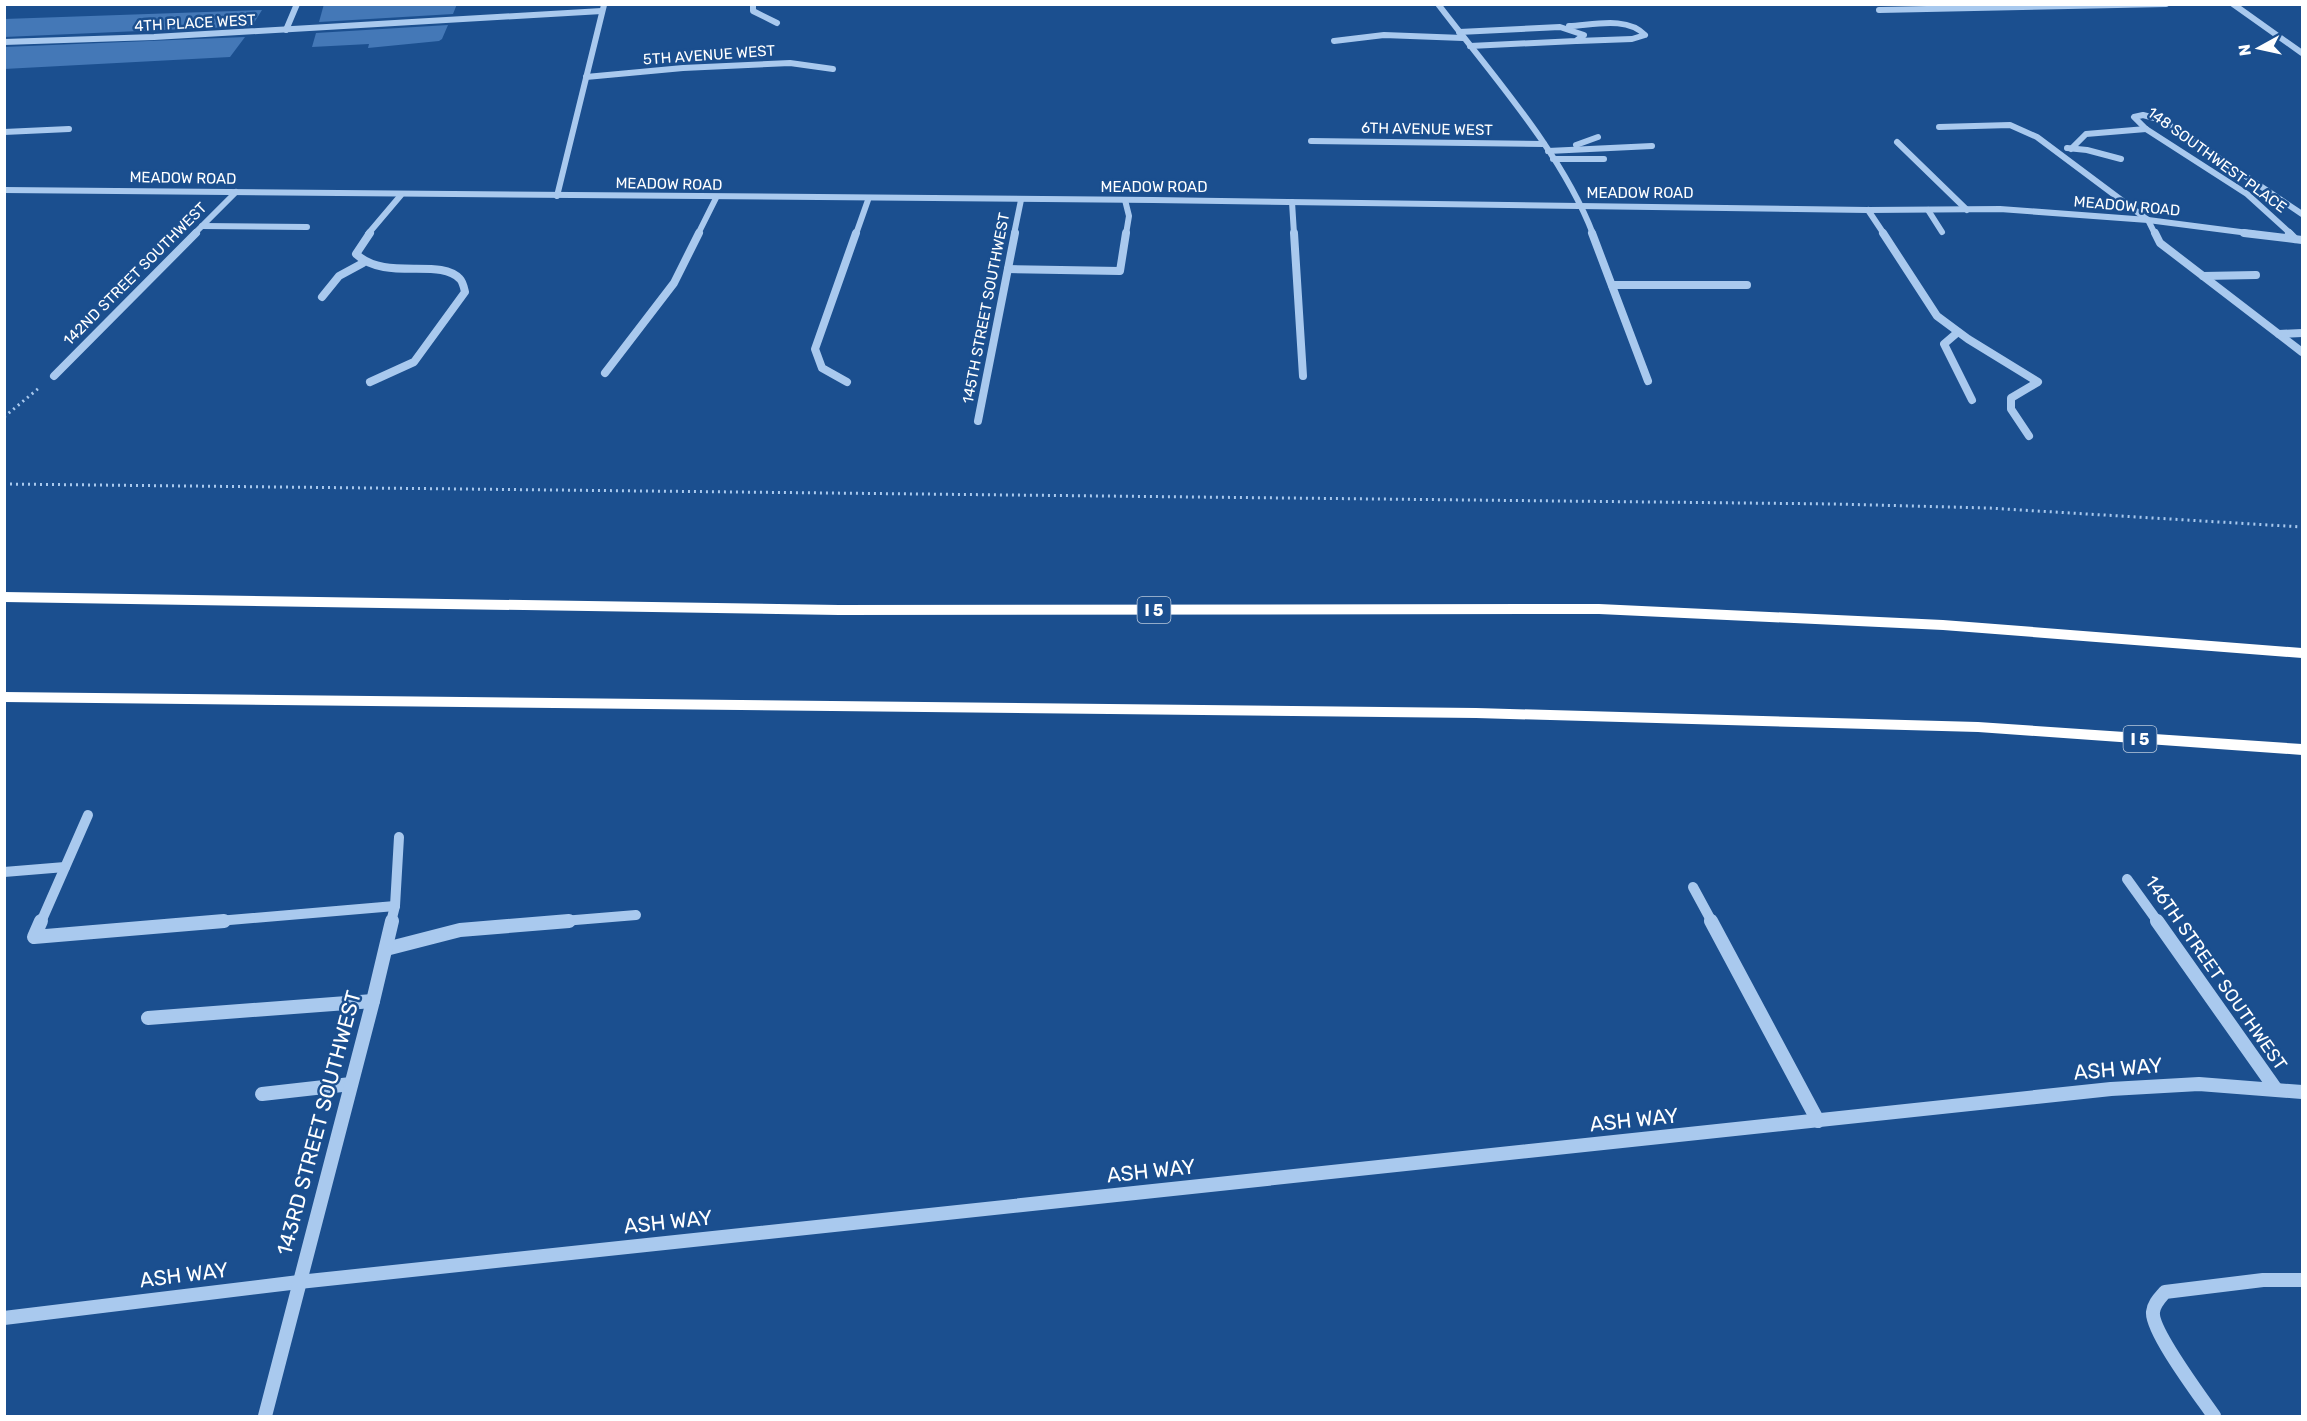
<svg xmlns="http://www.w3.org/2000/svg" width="2307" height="1421" viewBox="0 0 2307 1421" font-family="Rubik,sans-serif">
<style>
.building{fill:#4478b7}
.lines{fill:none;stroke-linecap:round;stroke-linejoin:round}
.path{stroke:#a9c9ee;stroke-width:3;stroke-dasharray:2 4;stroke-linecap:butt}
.minor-far3{stroke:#a9c9ee;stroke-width:6}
.minor-far2{stroke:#a9c9ee;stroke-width:8}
.minor-far1{stroke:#a9c9ee;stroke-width:10}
.minor{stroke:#a9c9ee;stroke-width:14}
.highway{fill:#fff;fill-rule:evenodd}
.labels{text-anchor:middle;stroke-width:5;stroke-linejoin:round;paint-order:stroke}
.far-street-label{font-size:15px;fill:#fff;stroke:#1b4f8f}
.shield{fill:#1b4f8f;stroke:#bbcadd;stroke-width:1.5}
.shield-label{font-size:16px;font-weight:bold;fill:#fff}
.street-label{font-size:18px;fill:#fff;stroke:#1b4f8f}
.near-street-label{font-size:21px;fill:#fff;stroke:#1b4f8f}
</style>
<rect width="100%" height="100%" fill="#1b4f8f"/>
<g class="building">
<path d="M324,4H457L453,14L319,22Z"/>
<path d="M262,10L252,26L4,37V19Z"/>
<path d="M448,25L442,39L439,41L368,48L369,44L312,47L316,33Z"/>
<path d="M245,37L230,57L4,69V47Z"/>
</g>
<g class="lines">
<g class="path">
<path d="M4,417L39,388"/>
<path d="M4,484L1835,504L1988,508L2302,527"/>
</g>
<g class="minor-far3">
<path d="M753,4V11L777,23"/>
<path d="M1438,4C1491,74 1561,151 1593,234"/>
<path d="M2233,4L2302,53"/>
<path d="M1879,10L2166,4"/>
<path d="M1569,26C1593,25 1627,16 1645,35L1632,39L1577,41"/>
<path d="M286,30L297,4"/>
<path d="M1459,32L1560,27L1584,35L1576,41L1470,46"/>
<path d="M1334,41L1384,35L1463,38"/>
<path d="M4,42L154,37L602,11"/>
<path d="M586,77L683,68L790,63L833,69"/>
<path d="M1939,127L2010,125L2037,137L2148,220L2155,234"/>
<path d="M4,132L69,129"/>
<path d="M1311,141L1544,144"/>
<path d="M1897,142L1967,210"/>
<path d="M1576,145L1598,137"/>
<path d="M2067,148L2087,150L2121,159"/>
<path d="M2071,149L2086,134L2146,129"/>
<path d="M1548,151L1652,146"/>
<path d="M1553,159H1604"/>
<path d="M4,190L1153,200L1868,210L2000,209L2148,220L2256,234"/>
<path d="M557,196L604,5"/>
<path d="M1125,200L1129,216L1126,234"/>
<path d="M1292,202L1294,234"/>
<path d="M1868,210L1884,234"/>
<path d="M1928,210L1942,232"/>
<path d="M202,226L307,227"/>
<path d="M194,234L236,192"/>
<path d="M368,234L401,195"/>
<path d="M698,234L716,198"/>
<path d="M856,234L868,200"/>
<path d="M1014,234L1021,200"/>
<path d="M2291,234L2247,194L2146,129L2134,117L2143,115L2162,120L2302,214"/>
</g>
<g class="minor-far2">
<path d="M370,233L356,254C386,282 440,257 460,279C463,282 464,288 465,292L414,362L370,382"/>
<path d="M1294,233L1303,376"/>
<path d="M1592,233L1648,381"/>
<path d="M1883,233L1937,316L1968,339L2038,382L2011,398V409L2029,436"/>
<path d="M2155,233L2160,243L2302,352"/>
<path d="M2244,233L2302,240"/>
<path d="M2289,233L2295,239"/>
<path d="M1008,269L1120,271L1126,233"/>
<path d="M2203,276L2256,275"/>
<path d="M1612,285H1747"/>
<path d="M322,297L339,276L363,263"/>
<path d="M1958,332L1944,344L1972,400"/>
<path d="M2279,334L2302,333"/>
<path d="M605,373L674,283L699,233"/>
<path d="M54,376L196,233"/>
<path d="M847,382L822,368L815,349L856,233"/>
<path d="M978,421L1015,233"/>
</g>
<g class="minor-far1">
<path d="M4,872L65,867"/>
<path d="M2127,879L2158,922"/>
<path d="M1693,887L1712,922"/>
<path d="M41,922L88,815"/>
<path d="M206,922L395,906"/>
<path d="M391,922L395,906L399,837"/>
<path d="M551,922L636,915"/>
</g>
<g class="minor">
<path d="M41,921L34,937L224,921"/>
<path d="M1711,921L1818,1121"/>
<path d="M2157,921L2275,1088"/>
<path d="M386,949L460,930L569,921"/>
<path d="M148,1018L373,1001"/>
<path d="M262,1094L351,1084"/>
<path d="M4,1318L299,1282L2111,1089L2199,1084L2302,1092"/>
<path d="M265,1416L373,1001L392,921"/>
<path d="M2214,1416C2201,1397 2151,1331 2153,1312C2154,1303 2160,1298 2165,1292L2263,1280H2302"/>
</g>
<g class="highway">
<path d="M4,592L839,605L1599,604L1943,620L2302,648V658L1943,630L1599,614L839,615L4,602Z"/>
<path d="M4,692L1476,708L1978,722L2302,744V755L1978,732L1476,718L4,702Z"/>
</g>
</g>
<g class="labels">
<g class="far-street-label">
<text transform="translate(195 23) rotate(-3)" y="5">4TH PLACE WEST</text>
<text transform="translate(709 55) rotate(-4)" y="5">5TH AVENUE WEST</text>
<text transform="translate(1427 129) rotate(1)" y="5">6TH AVENUE WEST</text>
<text transform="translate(2217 160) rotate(36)" y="5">148 SOUTHWEST PLACE</text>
<text transform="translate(183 178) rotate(1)" y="5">MEADOW ROAD</text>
<text transform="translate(669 184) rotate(1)" y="5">MEADOW ROAD</text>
<text x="1154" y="192">MEADOW ROAD</text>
<text x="1640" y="198">MEADOW ROAD</text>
<text transform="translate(2127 206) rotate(5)" y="5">MEADOW ROAD</text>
<text transform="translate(135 274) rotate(-45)" y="5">142ND STREET SOUTHWEST</text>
<text transform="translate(986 308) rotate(-79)" y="5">145TH STREET SOUTHWEST</text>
</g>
<g class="shield">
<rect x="1137.5" y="597" width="33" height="26" rx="4.5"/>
<rect x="2123.5" y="726" width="33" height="26" rx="4.5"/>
</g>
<g class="shield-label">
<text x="1154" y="616">I 5</text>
<text x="2140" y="745">I 5</text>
</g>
<g class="street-label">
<text transform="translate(2216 973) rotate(55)" y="6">146TH STREET SOUTHWEST</text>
</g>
<g class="near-street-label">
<text transform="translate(2118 1069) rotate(-5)" y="7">ASH WAY</text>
<text transform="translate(1634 1120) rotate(-6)" y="7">ASH WAY</text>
<text transform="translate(319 1123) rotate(-75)" y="7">143RD STREET SOUTHWEST</text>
<text transform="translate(1151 1171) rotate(-6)" y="7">ASH WAY</text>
<text transform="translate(668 1222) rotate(-6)" y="7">ASH WAY</text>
<text transform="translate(184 1275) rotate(-7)" y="7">ASH WAY</text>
</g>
</g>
<rect width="2307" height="1421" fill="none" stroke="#ffffff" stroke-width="12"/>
<g transform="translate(2259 48) rotate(262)" stroke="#1b4f8f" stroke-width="4.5" paint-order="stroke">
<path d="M0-4.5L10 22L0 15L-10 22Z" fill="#ffffff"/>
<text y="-9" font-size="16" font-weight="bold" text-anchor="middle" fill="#ffffff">N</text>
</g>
</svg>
